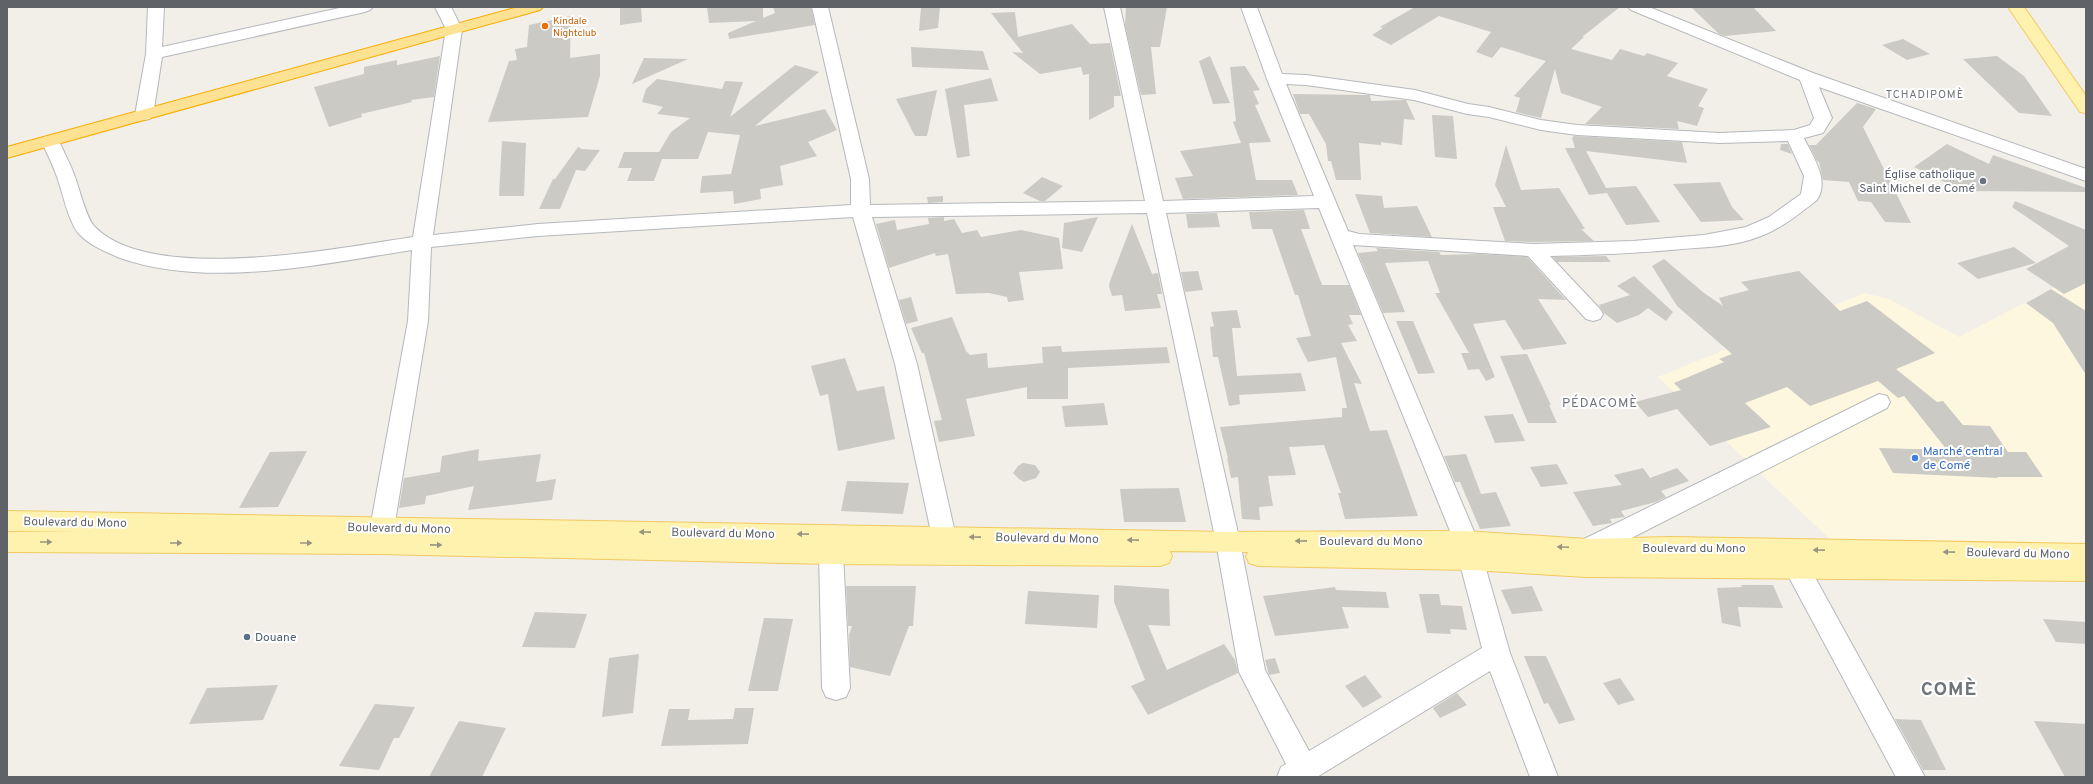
<svg xmlns="http://www.w3.org/2000/svg" width="2093" height="784" viewBox="0 0 2093 784" font-family="Overpass,sans-serif">
<style>
.commercial{fill:#fef7e0}
.building{fill:#cccac5}
.lines{fill:none;stroke-linecap:round;stroke-linejoin:round}
.street-casing{stroke:#b5b8bc;stroke-width:2}
.primary-casing{stroke:#f2c960;stroke-width:2}
.highway-casing{stroke:#f9ab00;stroke-width:2}
.street{fill:#fff;fill-rule:evenodd}
.primary{fill:#fff2af;fill-rule:evenodd}
.highway{fill:#fde293;fill-rule:evenodd}
.oneway{fill:#979581}
.food-dot{fill:#e8710a;stroke:#fff;stroke-width:1.5}
.worship-dot{fill:#6b7280;stroke:#fff;stroke-width:1.5}
.shop-dot{fill:#3f7fe0;stroke:#fff;stroke-width:1.5}
.service-dot{fill:#5c6f8a;stroke:#fff;stroke-width:1.5}
.labels{text-anchor:middle;stroke-width:4;stroke-linejoin:round;paint-order:stroke}
.far-food-label{font-size:10px;fill:#c56008;stroke:#fff;text-anchor:start}
.far-neighbourhood-label{font-size:11px;letter-spacing:1px;fill:#70757a;stroke:#fff}
.worship-label{font-size:12px;fill:#5b616d;stroke:#fff;text-anchor:end}
.shop-label{font-size:12px;fill:#366cbe;stroke:#fff;text-anchor:start}
.street-label{font-size:12px;fill:#5f6368;stroke:#fff}
.service-label{font-size:12px;fill:#4e5e75;stroke:#fff;text-anchor:start}
.neighbourhood-label{font-size:13px;letter-spacing:1px;fill:#70757a;stroke:#fff}
.near-district-label{font-size:19px;font-weight:bold;letter-spacing:1px;fill:#70757a;stroke:#fff}
</style>
<rect width="100%" height="100%" fill="#f1efe8"/>
<path class="commercial" d="M2086,271V544L1830,539L1658,377L1864,293L1889,299L1959,337Z"/>
<g class="building">
<path d="M620,7H641L642,22L620,25Z"/>
<path d="M707,7H763V18L775,13L773,7H811L815,25L729,39L728,33L756,21L709,23Z"/>
<path d="M921,7H940L938,28L919,31Z"/>
<path d="M1126,7H1167L1160,47H1151L1156,94L1141,95L1125,25Z"/>
<path d="M1415,7H1620L1582,37H1584L1571,49L1612,60L1620,49L1644,56L1647,53L1678,63L1667,76L1708,89L1698,106L1704,108L1697,126L1677,121L1679,129L1585,124L1602,107L1561,93L1555,69L1541,118L1516,112L1520,98L1514,96L1546,61L1501,47L1492,58L1476,52L1491,32L1439,16L1391,45L1372,35L1383,28L1380,27Z"/>
<path d="M1691,7H1753L1776,31L1725,36L1719,34Z"/>
<path d="M1015,12L1018,37L1072,24L1090,44L1110,43L1121,96H1114V107L1089,120V74L1083,75L1081,67L1040,74L1012,52L1023,53L991,13Z"/>
<path d="M571,16L570,58L600,54V76L588,117L488,122L509,61L517,60L515,49L527,47L529,25Z"/>
<path d="M1903,39L1930,54L1907,60L1882,45Z"/>
<path d="M911,47L983,51L989,70L912,67Z"/>
<path d="M440,56L434,97L411,100L412,102L361,114L362,117L329,127L314,87L364,74V67L397,60V65Z"/>
<path d="M1210,56L1230,103L1213,104L1199,61Z"/>
<path d="M1997,56L2024,76L2052,116L2019,113L1963,59Z"/>
<path d="M644,58L688,59L632,84Z"/>
<path d="M795,65L819,72L755,126L825,109L837,130L808,142L817,156L780,166L783,185L760,189L761,199L734,204L733,191L700,193L702,176L731,174L740,135L708,132L698,159H662L654,181H627L632,168H618L624,152H659L671,132L690,118L657,114L663,107L642,102L646,89L657,79L722,89L725,81L743,82L730,117Z"/>
<path d="M1245,66L1260,90L1253,91L1259,104L1255,105L1271,142L1249,143L1256,180H1292L1298,195L1183,199L1175,178L1193,176L1180,151L1241,143L1233,122L1236,121L1230,67Z"/>
<path d="M991,78L998,101L964,105L970,156L957,158L945,89Z"/>
<path d="M937,90L927,136H915L896,99Z"/>
<path d="M1293,94L1365,95H1370L1371,101L1406,100L1415,120L1404,119L1402,145L1381,142V145L1359,143L1361,180H1336L1331,161H1328L1326,144L1309,114H1300Z"/>
<path d="M1857,103L1876,109L1863,127L1911,223L1885,222L1871,202L1858,201L1849,182L1823,180L1819,162L1817,161L1809,145H1816Z"/>
<path d="M1432,115L1453,116L1457,159L1435,157Z"/>
<path d="M1574,136L1682,142L1687,163L1586,151L1606,188L1636,186L1660,222L1626,225L1607,193L1589,195L1565,148H1575L1572,138Z"/>
<path d="M502,141L526,143L524,196H499Z"/>
<path d="M1781,144H1788L1792,154L1780,150Z"/>
<path d="M1947,144L1989,164L1993,155L2086,188V192L1963,191L1914,167Z"/>
<path d="M1506,145L1521,190L1559,188L1585,229H1581L1594,241L1533,242L1505,241L1493,207H1506L1495,185Z"/>
<path d="M578,147L582,149L600,150L585,171L576,170L560,209H539L553,179H555Z"/>
<path d="M1042,177L1063,186L1045,201H1040L1023,193Z"/>
<path d="M1720,182L1732,207L1744,220L1701,222L1673,184Z"/>
<path d="M1355,194L1382,196L1384,208L1417,206L1432,237L1370,233Z"/>
<path d="M943,196V202L928,203L927,197Z"/>
<path d="M2015,201L2086,230V283L2064,294L2026,269L2069,246L2012,207Z"/>
<path d="M1304,210L1310,229H1301L1322,285H1349L1361,315H1349L1353,324L1348,325L1357,341L1341,343L1362,384L1354,383L1370,431L1387,430L1418,516L1345,519L1338,493H1341L1324,445L1289,447L1296,475L1268,476L1273,506L1259,507L1260,520L1242,519L1238,477L1231,478L1227,458H1228L1220,427L1342,417V408H1347L1336,357L1308,362L1296,338L1311,336L1298,295H1295L1272,229H1252L1249,212Z"/>
<path d="M1217,213L1220,227L1188,228L1186,214Z"/>
<path d="M944,217V221L954,219L962,233L977,230L981,237L1021,230L1059,238L1063,269L1019,272L1024,300L1008,302L1007,297L989,293L956,294L948,254L936,256L935,253L889,268L876,224L895,220L897,230L929,224L928,218Z"/>
<path d="M1098,217L1082,252L1062,248L1064,223Z"/>
<path d="M1132,224L1152,274L1158,273L1162,294H1157L1161,308L1125,311L1122,295L1112,296L1109,286L1110,281Z"/>
<path d="M2014,247L2036,263L1978,279L1957,263Z"/>
<path d="M1376,248L1439,252L1441,255L1478,254L1527,257L1566,300L1538,299L1567,344L1523,350L1505,320L1473,324L1495,377L1486,381L1479,369L1468,370L1461,353H1469L1435,293H1440L1428,261L1385,263L1405,312L1383,313L1358,253L1378,251Z"/>
<path d="M1606,256L1611,262H1557L1553,257Z"/>
<path d="M1664,259L1704,293L1723,306L1719,298L1749,290L1741,282L1799,271L1840,311L1867,301L1935,353L1896,369L1937,402L1943,401L1963,425L1990,426L2008,452H2026L2043,477H1997L1998,478L1893,473L1879,448L1947,450L1904,396L1898,398L1878,381L1810,406L1787,387L1745,403L1771,427L1710,446L1677,409L1648,417L1635,402L1681,390L1674,383L1724,362L1719,359L1732,354L1677,306L1652,266Z"/>
<path d="M1198,271L1203,290L1185,292L1181,272Z"/>
<path d="M1634,276L1673,312L1666,321L1648,308L1639,315L1617,323L1604,313L1599,305L1630,295L1617,286Z"/>
<path d="M2051,289L2086,311V375L2053,323L2026,303Z"/>
<path d="M911,297L918,321L906,324L899,300Z"/>
<path d="M1237,310L1241,328H1232L1237,376L1301,373L1306,391L1239,395L1240,404L1229,406L1218,357H1213L1210,327L1214,326L1211,312Z"/>
<path d="M952,317L966,351L970,355L987,353L988,368L1043,363L1042,347L1061,346L1062,352L1167,347L1170,363L1068,368V399H1027V387L966,399L975,436L939,442L934,421L942,420L924,353H922L911,328Z"/>
<path d="M1396,321H1413L1435,373L1418,374Z"/>
<path d="M1527,354L1551,405H1549L1557,423H1528L1500,356Z"/>
<path d="M845,358L857,391L884,386L895,439L838,451L828,394L820,396L811,366Z"/>
<path d="M1104,403L1108,425L1065,427L1062,406Z"/>
<path d="M1513,414L1525,441L1495,443L1484,416Z"/>
<path d="M479,449L478,461L541,454L536,482L556,479L552,500L468,510L474,486L426,496L425,504L399,508L404,478L440,472L442,456Z"/>
<path d="M307,451L278,507L239,508L270,452Z"/>
<path d="M1466,454L1481,494L1496,492L1511,526L1480,529L1460,482H1455L1444,456Z"/>
<path d="M1023,463L1035,465L1040,472L1036,478L1024,482L1019,479L1013,473L1018,466Z"/>
<path d="M1557,464L1568,484L1541,487L1530,467Z"/>
<path d="M1643,468L1650,478L1677,468L1689,481L1661,491L1666,497L1656,502L1621,511L1625,517L1610,519L1612,523L1593,526L1573,492L1622,485L1614,475Z"/>
<path d="M847,481L909,483L903,514L841,511Z"/>
<path d="M1179,488L1186,522H1124L1120,489Z"/>
<path d="M1114,585L1169,589L1170,626L1148,625L1167,670L1224,644L1235,660L1238,673L1148,715L1131,686L1145,680L1114,602Z"/>
<path d="M1741,585H1773L1783,608L1738,607L1741,627L1722,623L1717,588L1742,587Z"/>
<path d="M846,586H916L913,626H909L890,676L850,667L849,635L852,626H848Z"/>
<path d="M1532,586L1543,611L1512,614L1501,590Z"/>
<path d="M1335,587L1336,590L1386,592L1389,608L1342,607L1349,628L1275,636L1263,596Z"/>
<path d="M1028,591L1099,595L1097,628L1025,624Z"/>
<path d="M1419,594H1439L1441,605L1462,606L1467,630L1450,629L1451,634L1427,633Z"/>
<path d="M535,612L587,614L575,648L522,647Z"/>
<path d="M764,618L793,619L778,691H748Z"/>
<path d="M2043,619L2086,622V644L2056,642Z"/>
<path d="M639,654L633,713L602,717L609,658Z"/>
<path d="M1524,656H1546L1575,720L1559,724L1548,703L1544,704Z"/>
<path d="M1275,658L1280,673L1269,675L1265,660Z"/>
<path d="M1365,675L1382,697L1363,708L1345,686Z"/>
<path d="M1620,678L1635,700L1618,705L1603,683Z"/>
<path d="M278,685L263,720L189,724L207,688Z"/>
<path d="M1457,693L1467,705L1440,718L1433,708Z"/>
<path d="M375,704L415,707L399,738H394L379,770L339,766Z"/>
<path d="M735,708H754L748,744L661,746L669,709H690L688,720L733,719Z"/>
<path d="M1895,719L1921,720L1946,770H1923Z"/>
<path d="M459,721L506,728L482,777H429Z"/>
<path d="M2034,721L2086,724V777H2065Z"/>
</g>
<g class="lines">
<g class="street-casing">
<g id="street">
<path d="M148,7H164L162,47L344,7H373L370,10L365,12L162,57L153,115L150,119L144,120L138,119L135,115L146,54Z"/>
<path d="M435,7H451L462,29L433,235L538,224L851,205V179L812,7H828L869,179L870,205L1145,201L1104,7H1120L1163,201L1314,196L1267,79L1241,7H1257L1282,74L1306,75L1415,90L1468,104L1489,107L1541,120L1577,125L1720,133L1794,130L1810,125L1814,118L1800,80L1631,10L1628,7H1649L1813,73L2086,169V181L1819,87L1832,118L1823,133L1804,138C1813,157 1830,180 1817,200C1799,214 1782,228 1761,236C1737,246 1709,247 1683,249C1639,253 1594,255 1550,256L1600,309L1603,314L1600,319L1593,321L1586,319L1528,256L1353,245L1478,541L1510,653L1558,777H1530L1490,671L1317,777H1277L1281,767L1286,764L1239,672L1216,542L1147,213L872,217L917,364L956,537L953,544L944,547L935,544L932,537L895,364L853,217L538,236L431,247L428,321L394,528L391,535L382,538L373,535L370,528L408,321L412,250C321,264 209,289 120,258C106,252 89,245 79,234C68,221 63,193 57,177C53,165 47,153 41,141L44,137L50,136L56,137L59,141C64,153 71,165 75,177C80,190 86,218 95,227C151,285 340,248 413,237L446,29ZM1286,84L1306,85L1414,100L1467,114L1489,117L1541,130L1577,135L1720,143L1788,141L1804,176L1801,194L1769,217L1746,227L1704,235L1633,241L1533,244L1359,234L1348,231ZM1319,208L1454,541L1482,648L1309,751L1265,670L1240,542L1166,213Z"/>
<path d="M1879,394L1887,396L1890,402L1887,408L1596,556L1587,559L1578,556L1575,549L1578,542Z"/>
<path d="M834,525L843,528L846,535L843,554L850,688L846,697L836,700L826,697L822,688L819,554L822,535L825,528Z"/>
<path d="M1797,557L1806,561L1925,777H1896L1784,568L1788,561Z"/>
</g>
</g>
<g class="primary-casing">
<g id="primary">
<path d="M2008,7H2024L2086,96V113L2080,112Z"/>
<path d="M7,511L1228,532L1466,531L1587,539L1670,537L2086,544V581L1586,577L1471,570L1258,566L1249,563L1246,556L1248,552L1170,551L1172,556L1169,563L1160,566L831,564L378,554L7,552V532H80L7,531Z"/>
</g>
</g>
<g class="highway-casing">
<path id="highway" d="M518,7H543L540,10L7,158V147Z"/>
</g>
<use href="#street" class="street"/>
<use href="#primary" class="primary"/>
<use href="#highway" class="highway"/>
</g>
<defs><path id="oneway-solid" d="M-6-.8H1V-3.2L6.5 0L1 3.2V.8H-6Z"/></defs>
<g class="oneway">
<use href="#oneway-solid" transform="translate(645 532) rotate(-179)"/>
<use href="#oneway-solid" transform="translate(803 534) rotate(-179)"/>
<use href="#oneway-solid" transform="translate(975 537) rotate(-179)"/>
<use href="#oneway-solid" transform="translate(1133 540) rotate(-179)"/>
<use href="#oneway-solid" transform="translate(1301 541) rotate(179)"/>
<use href="#oneway-solid" transform="translate(46 542)"/>
<use href="#oneway-solid" transform="translate(176 543)"/>
<use href="#oneway-solid" transform="translate(306 543)"/>
<use href="#oneway-solid" transform="translate(436 545) rotate(1)"/>
<use href="#oneway-solid" transform="translate(1563 547) rotate(-177)"/>
<use href="#oneway-solid" transform="translate(1819 550) rotate(-179)"/>
<use href="#oneway-solid" transform="translate(1949 552) rotate(-179)"/>
</g>
<circle class="food-dot" cx="545" cy="26" r="4"/>
<circle class="worship-dot" cx="1983" cy="181" r="4"/>
<circle class="shop-dot" cx="1915" cy="458" r="4"/>
<circle class="service-dot" cx="247" cy="637" r="4"/>
<g class="labels">
<g class="far-food-label">
<text x="553" y="24">Kindale<tspan x="553" dy="12">Nightclub</tspan></text>
</g>
<g class="far-neighbourhood-label">
<text x="1925" y="98">TCHADIPOMÈ</text>
</g>
<g class="worship-label">
<text x="1975" y="178">Église catholique<tspan x="1975" dy="14">Saint Michel de Comé</tspan></text>
</g>
<g class="shop-label">
<text x="1923" y="455">Marché central<tspan x="1923" dy="14">de Comé</tspan></text>
</g>
<g class="street-label">
<text transform="translate(75 522) rotate(1)" y="4">Boulevard du Mono</text>
<text transform="translate(399 528) rotate(1)" y="4">Boulevard du Mono</text>
<text transform="translate(723 533) rotate(1)" y="4">Boulevard du Mono</text>
<text transform="translate(1047 538) rotate(1)" y="4">Boulevard du Mono</text>
<text x="1371" y="545">Boulevard du Mono</text>
<text x="1694" y="552">Boulevard du Mono</text>
<text transform="translate(2018 553) rotate(1)" y="4">Boulevard du Mono</text>
</g>
<g class="service-label">
<text x="255" y="641">Douane</text>
</g>
<g class="neighbourhood-label">
<text x="1600" y="407">PÉDACOMÈ</text>
</g>
<g class="near-district-label">
<text x="1949" y="695">COMÈ</text>
</g>
</g>
<rect width="2093" height="784" fill="none" stroke="#5f6368" stroke-width="16"/>
</svg>
